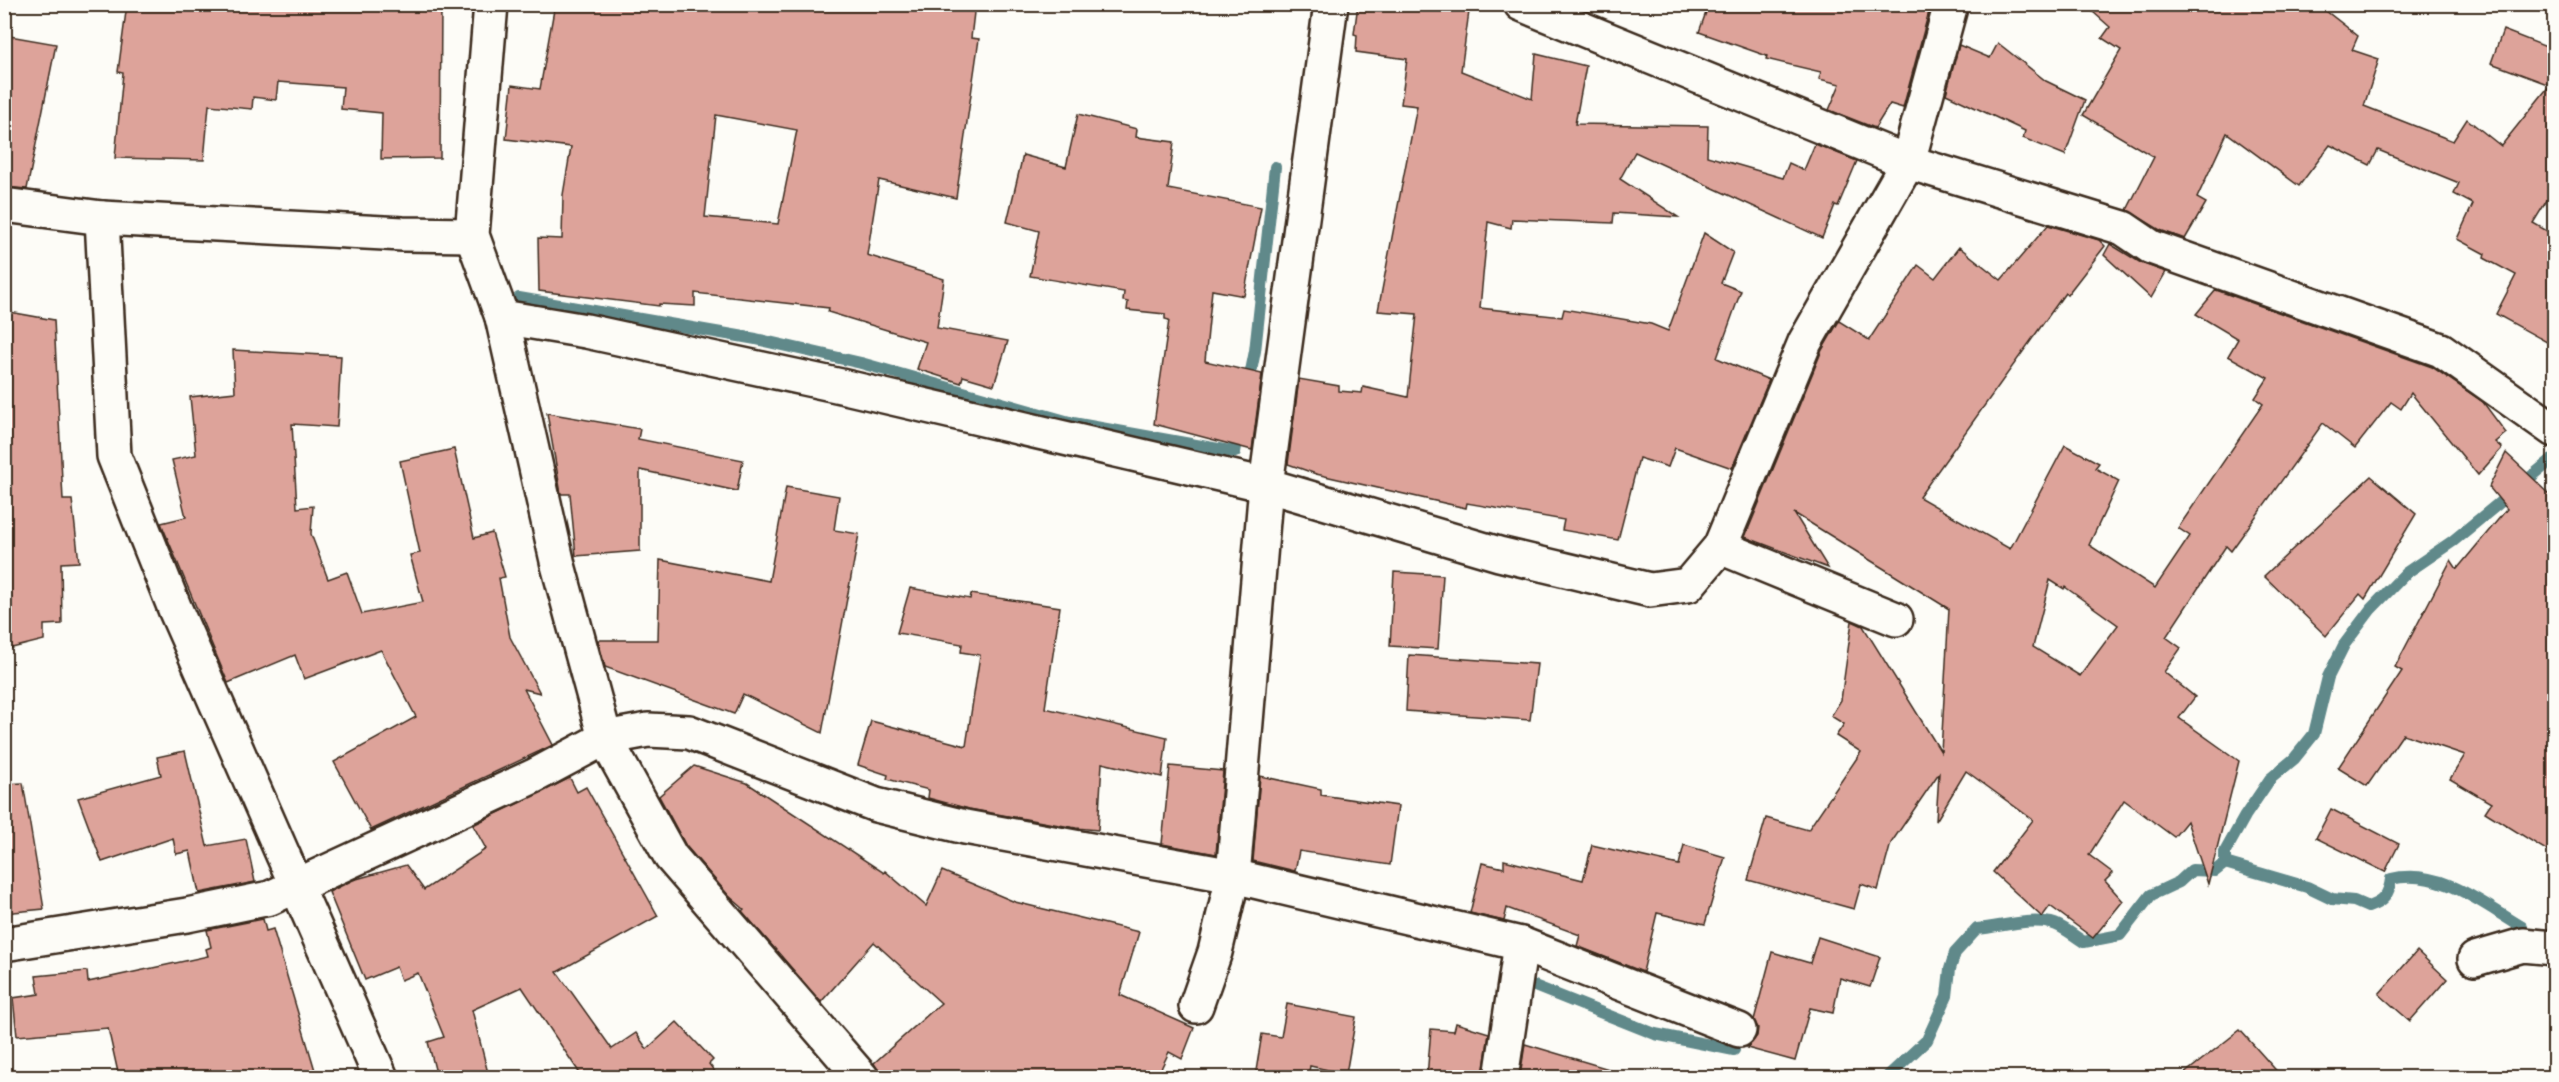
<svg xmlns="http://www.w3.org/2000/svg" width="2559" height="1082" viewBox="0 0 2559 1082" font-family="'Gochi Hand',sans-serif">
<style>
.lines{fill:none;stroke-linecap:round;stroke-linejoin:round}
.stream{stroke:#60898a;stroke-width:12}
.building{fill:#dda39a;stroke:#3b2a1e;stroke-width:1.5;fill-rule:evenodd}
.minor-casing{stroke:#3b2a1e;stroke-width:38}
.minor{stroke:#fdfcf7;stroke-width:33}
</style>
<rect width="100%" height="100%" fill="#fdfcf7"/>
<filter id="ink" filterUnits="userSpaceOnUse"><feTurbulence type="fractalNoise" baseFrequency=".0167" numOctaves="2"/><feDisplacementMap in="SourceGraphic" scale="12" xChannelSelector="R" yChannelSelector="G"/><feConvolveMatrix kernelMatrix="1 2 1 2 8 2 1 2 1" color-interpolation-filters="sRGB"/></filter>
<g filter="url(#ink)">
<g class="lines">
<g class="stream">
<path d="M519,298L756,339L861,363L1073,423L1235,452L1239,432"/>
<path d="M1248,386L1255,351L1275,167"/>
<path d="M2225,863L2307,887L2332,899L2354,901L2368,907C2383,902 2389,895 2391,879C2439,867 2483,904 2522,927"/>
<path d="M1532,985L1655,1034L1734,1050"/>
<path d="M1886,1078L1927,1040L1947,996L1950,969L1955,953L1977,929C2002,927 2026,918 2051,923C2062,925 2074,936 2084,942L2120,935L2151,895L2179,882L2192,870L2215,871L2225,863V852L2245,816L2270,779L2294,759L2314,734L2328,677L2344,645L2371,609L2406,573L2453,541L2554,458"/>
</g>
</g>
<g class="building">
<path d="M127,4H441L440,158L381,159L382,113L341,109L343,87L278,82L276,100L253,97L252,109L209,105L204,160L115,158L123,73L118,72Z"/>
<path d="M555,4H975L971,38L979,39L956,198L879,180L867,255L944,279L937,328L1008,341L994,385L963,376L961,383L917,369L926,342L828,312L829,308L695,293V306L659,304V306L539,291L538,238L562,239L563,195L571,147L506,139L512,85L540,89ZM716,115L797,130L778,224L705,217Z"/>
<path d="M1358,4H1470L1461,71L1532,99L1536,54L1586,66L1575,124L1708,126L1707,156L1783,178L1789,163L1804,170L1815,144L1857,161L1838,206L1835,205L1822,238L1635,152L1620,179L1678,217L1614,213L1613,223L1512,219L1511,228L1488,222L1480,308L1562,317L1564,309L1651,324L1668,331L1704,233L1733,252L1721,283L1741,291L1717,358L1769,380L1732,468L1675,448L1668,467L1639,458L1618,540L1562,530L1564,520L1467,503L1466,508L1316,474L1288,464L1299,379L1339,386V391L1362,393L1363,387L1408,397L1417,314L1378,311L1417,106L1401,104L1407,59L1356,52L1357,35L1354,34Z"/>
<path d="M1709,4H1931L1903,108L1890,104L1875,128L1829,110L1840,84L1819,79L1821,72L1766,59L1767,56L1699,32Z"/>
<path d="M2084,4H2317L2358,36L2352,50L2379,59L2364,106L2453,141L2467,119L2501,146L2550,85L2491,63L2503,30L2554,50V189L2533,223L2554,235V346L2496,314L2516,275L2484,258L2485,254L2457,239L2473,204L2454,194L2459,183L2378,150L2370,165L2330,145L2299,186L2227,133L2197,198L2206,203L2185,239L2160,230L2127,210L2154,157L2083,115L2121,50L2102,38L2110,27Z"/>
<path d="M4,35L56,44L27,189L4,187Z"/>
<path d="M1998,43L2046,81L2085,100L2065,155L2023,138L2025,131L1946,94L1959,45L1990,58Z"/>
<path d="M1078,114L1137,129L1136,137L1174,142L1168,189L1261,207L1244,296L1212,290L1205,361L1262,374L1252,450L1154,424L1169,320L1165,319V314L1127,310L1128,302L1123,301L1124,292L1030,276L1039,231L1007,222L1023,155L1066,167Z"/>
<path d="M2048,225L2099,240L2105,246L2067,295L2065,293L1919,497L2010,549L2065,445L2099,463L2095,468L2119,481L2089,545L2155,588L2190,536L2178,528L2263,404L2255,398L2268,378L2228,356L2238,339L2196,314L2216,290L2432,367L2483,402L2506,433L2495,442L2502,448L2478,475L2411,393L2401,409L2391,402L2355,448L2323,423L2231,551L2226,546L2166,637L2181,648L2164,672L2195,697L2179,718L2239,761L2208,884L2187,821L2174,837L2124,800L2089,855L2113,873L2105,881L2123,901L2093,938L2050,906L2042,917L1993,872L2033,820L1966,771L1936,821L1939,773L1891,843L1878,890L1861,884L1854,909L1748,880L1766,818L1808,830L1861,752L1836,736L1844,724L1831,716L1841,700L1852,621L1863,626L1941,752L1949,609L1794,513L1828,568L1745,537L1822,350L1839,321L1869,340L1918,265L1935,278L1959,247L2001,280ZM2050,580L2064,589L2065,587L2118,625L2080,676L2033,647Z"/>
<path d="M2110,244L2141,263L2166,272L2151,298L2104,255Z"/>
<path d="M4,311L54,320L63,500H72L79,562L61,563L62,624L44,625V640L4,650Z"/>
<path d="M233,350L341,356L337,427L292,424L297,508L313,506L311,534L328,579L347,572L362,614L423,602L410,555L420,553L400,461L454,449L474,538L492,533L505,577L499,578L510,637L540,693L524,689L553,745L371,830L334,762L416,717L381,650L304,679L295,655L228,683L161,523L186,517L172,460L196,455L190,397L235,392Z"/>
<path d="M547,413L640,429L638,439L743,460L737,491L640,470V551L576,556L570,494H561Z"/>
<path d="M2506,453L2554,498V855L2485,812L2491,803L2450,779L2465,755L2403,734L2367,786L2338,768L2402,671L2395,667L2451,560L2457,569L2507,509L2489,487Z"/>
<path d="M2371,476L2416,514L2365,599L2360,594L2326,636L2264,576Z"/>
<path d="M786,487L839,496L834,530L859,534L822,733L743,694L734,714L605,667L598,640H658L660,560L769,581Z"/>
<path d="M1394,572L1443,575L1438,649L1390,646Z"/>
<path d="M910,588L970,599L971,594L1060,607L1045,708L1167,737L1162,777L1102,763L1098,830L1076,828L969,809L928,798L929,790L887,779L888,775L858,765L871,721L966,746L980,655L961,652L962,644L897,633Z"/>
<path d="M1409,655L1537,664L1530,720L1406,711Z"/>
<path d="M185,751L207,846L246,839L255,882L199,893L190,851L176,854L173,838L102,862L78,798L161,775L157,757Z"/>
<path d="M694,766L747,783L884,873L885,871L926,906L942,871L1015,902L1139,932L1120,995L1194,1028L1182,1059L1169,1052L1157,1077H880L874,1063L941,1003L874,942L821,1002L742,911L744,909L729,896L686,846L659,796Z"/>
<path d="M1170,766L1223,771L1216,854L1162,844Z"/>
<path d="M1260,776L1321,789V795L1398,806L1390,865L1299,851L1295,871L1253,861Z"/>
<path d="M570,778L577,792L586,787L658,916L557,972L612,1049L636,1033L647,1049L677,1022L713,1060L709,1064L719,1077H570L579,1072L522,987L472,1010L489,1077H437L428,1042L444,1037L418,973L401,980L396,967L365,980L329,892L353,880L406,865L424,890L486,849L473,825Z"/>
<path d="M23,783L44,909L4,913V784Z"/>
<path d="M2331,809L2399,844L2385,872L2316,838Z"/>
<path d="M1592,845L1679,865L1684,845L1725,857L1705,924L1657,913L1643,972L1577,946L1580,935L1507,908L1504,921L1470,913L1482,863L1504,868V860L1583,880Z"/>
<path d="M263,919L266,931L273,929L317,1077H119L108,1028L17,1036L13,998L39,994L36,976L87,971L88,982L208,956L206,949L211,947L207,930Z"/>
<path d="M1818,937L1880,957L1870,987L1840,978L1833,1013L1810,1008L1795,1061L1747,1048L1757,1036L1758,1028L1754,1020L1772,952L1810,963Z"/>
<path d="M2417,951L2447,979L2410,1021L2379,994Z"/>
<path d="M1287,1004L1356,1017L1346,1074L1310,1066L1308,1077H1255L1262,1034L1281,1037Z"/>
<path d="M1456,1023L1489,1033L1483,1077H1427L1431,1029L1454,1031Z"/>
<path d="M2240,1030L2282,1077H2180Z"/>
<path d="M1525,1044L1609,1069L1607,1077H1520Z"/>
</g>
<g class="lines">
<g class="minor-casing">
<g id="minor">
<path d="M491,4L472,235L502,317L558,565L605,738L671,857L862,1078"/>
<path d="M1521,4L1908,162L2123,228L2151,247L2441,350L2554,430"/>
<path d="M4,205L102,218L403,234L472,235"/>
<path d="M102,218L114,456L175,609L381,1078"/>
<path d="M502,317L586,331L841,386L1266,485L1499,554L1650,590L1688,585L1720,547L1805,342L1908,162L1951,4"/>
<path d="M1720,547L1896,619"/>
<path d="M4,944L187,915L270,898L534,776L605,738L648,730L689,732L876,805L965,827L1233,876L1521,944L1739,1030"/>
<path d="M2475,959L2523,945L2554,948"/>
<path d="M1196,1006L1215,952L1233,876L1266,485L1331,4"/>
<path d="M1501,1078L1521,944"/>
</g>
</g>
<use href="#minor" class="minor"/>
</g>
</g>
<rect width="2559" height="1082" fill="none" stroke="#fdfcf7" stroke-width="24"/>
<rect x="12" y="12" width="2535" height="1058" fill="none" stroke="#3b2a1e" stroke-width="2" filter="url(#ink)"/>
</svg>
